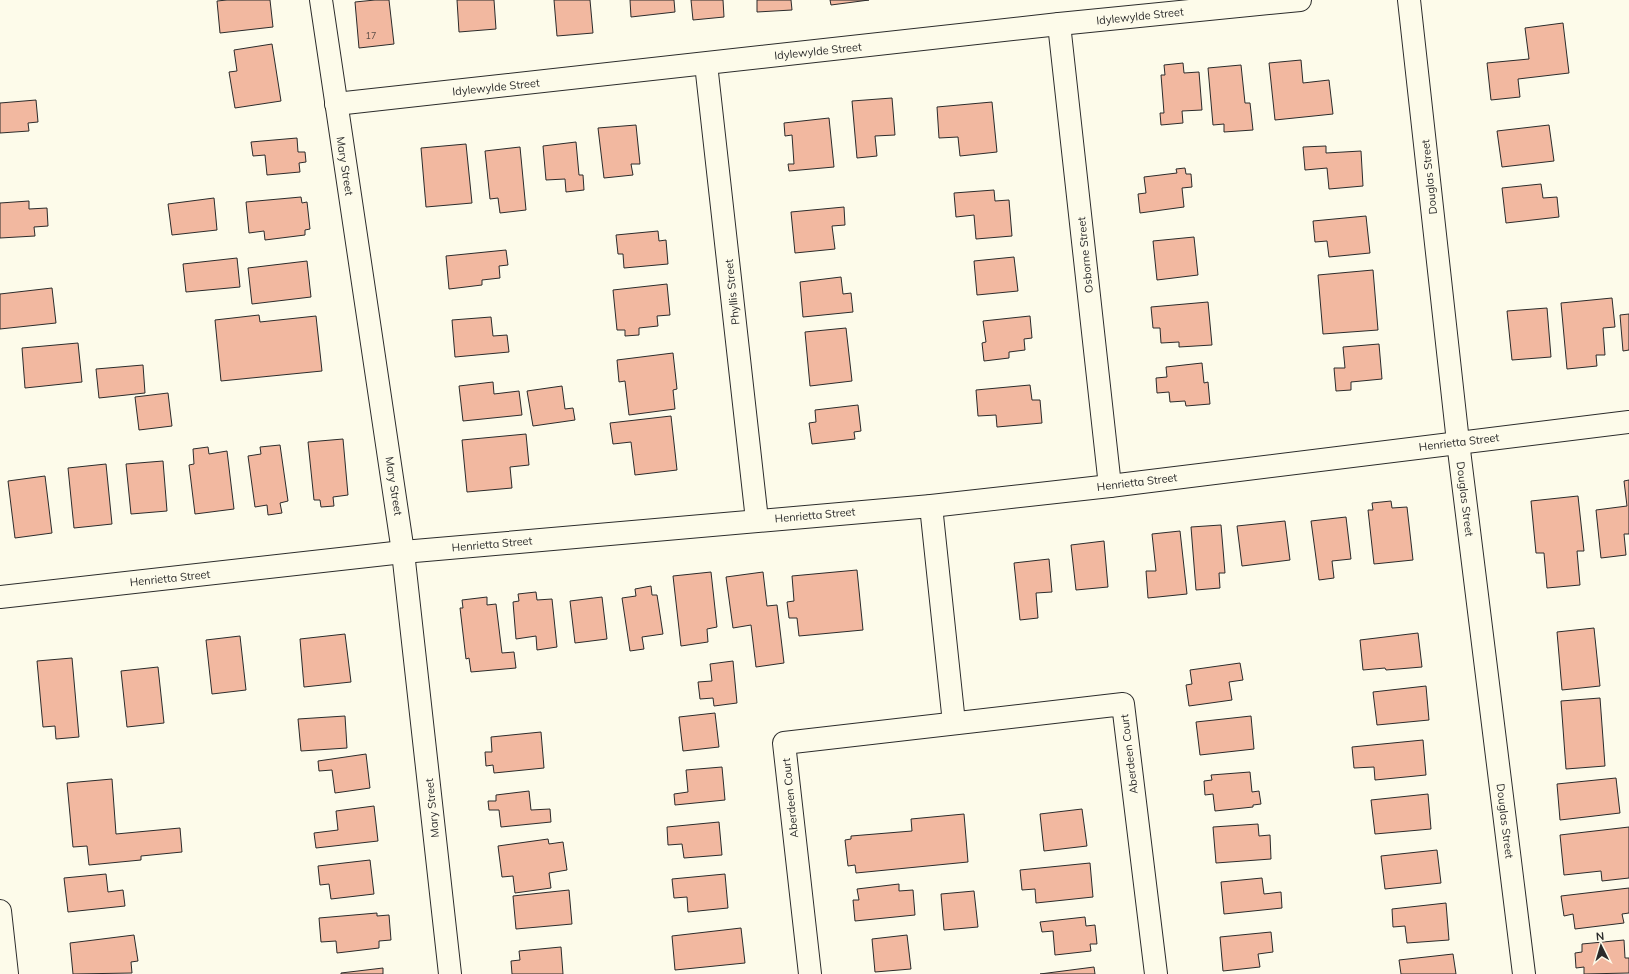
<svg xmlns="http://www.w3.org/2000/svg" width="1629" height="974" viewBox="0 0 1629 974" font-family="Mulish,sans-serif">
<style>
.building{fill:#f2b8a0;stroke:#2b2b2b}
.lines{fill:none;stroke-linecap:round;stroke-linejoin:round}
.street-casing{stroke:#2b2b2b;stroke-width:24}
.street{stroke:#fdfbea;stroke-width:22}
.labels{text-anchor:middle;stroke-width:3;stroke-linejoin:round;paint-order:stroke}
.number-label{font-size:9px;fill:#5d4e48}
.street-label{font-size:11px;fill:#2b2b2b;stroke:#fdfbea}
</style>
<rect width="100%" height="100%" fill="#fdfbea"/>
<g class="building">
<path d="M227,0H270L273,27L220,33L217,1Z"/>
<path d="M375,0H389L394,44L359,48L355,2Z"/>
<path d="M457,0H494L496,29L459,32Z"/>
<path d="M554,0H590L593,33L557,36Z"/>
<path d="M630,0H674L675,12L631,17Z"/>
<path d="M691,0H723L724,17L693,20Z"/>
<path d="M757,0H791L792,10L757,12Z"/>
<path d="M830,0H869L831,5Z"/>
<path d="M1563,23L1569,73L1518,79L1520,97L1491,100L1487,63L1529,59L1525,28Z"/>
<path d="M272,44L281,101L235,108L229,72L237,71L234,50Z"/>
<path d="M1301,60L1303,83L1329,80L1333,114L1275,120L1269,63Z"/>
<path d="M1183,63L1184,73L1199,72L1202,110L1182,111L1183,123L1161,125L1160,113H1164L1161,75H1165L1164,65Z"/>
<path d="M1241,65L1245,103H1250L1253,130L1224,132V124L1213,125L1208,68Z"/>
<path d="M892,98L895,135L875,136L877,156L857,158L852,101Z"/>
<path d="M36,100L38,122L28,123L29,131L0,133V103Z"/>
<path d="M992,102L997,152L960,156L958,137L939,138L937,107Z"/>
<path d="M829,118L834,167L789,171L788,164H794L792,135L785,136L784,123Z"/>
<path d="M636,125L640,164H631L633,175L604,178L598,128Z"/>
<path d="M1549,125L1554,161L1502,167L1497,131Z"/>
<path d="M297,138L298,152H305L306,162L299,163L300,172L267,175L265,155L253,156L251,142Z"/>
<path d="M576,142L579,175H583L584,190L566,192L565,179L546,180L543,146Z"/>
<path d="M466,144L472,203L426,207L421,148Z"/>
<path d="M1326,146V153L1361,151L1363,186L1329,189L1327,168L1305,170L1303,147Z"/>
<path d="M520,147L526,210L500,213L498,198L490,199L485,151Z"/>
<path d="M1185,168L1186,174H1191L1192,187L1182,188L1184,207L1140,213L1138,194L1146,193L1144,177L1177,173L1176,169Z"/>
<path d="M1541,184L1543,198L1557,197L1559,217L1506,223L1502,188Z"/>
<path d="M994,190L995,201L1009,200L1012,236L976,239L974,215L956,217L954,193Z"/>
<path d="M301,197L302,203L307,202L310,229L305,230V235L265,240L264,231L249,233L246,202Z"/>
<path d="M214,198L217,230L172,235L168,204Z"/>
<path d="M29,201V209L47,208L48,226L34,227L35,236L0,238V203Z"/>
<path d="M844,207L845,225L832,226L835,249L795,253L791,212Z"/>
<path d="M1366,216L1370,253L1329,257L1327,241L1315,242L1313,221Z"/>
<path d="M658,231L659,241L666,240L668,264L624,268L623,254H618L616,235Z"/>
<path d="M1194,237L1198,275L1157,280L1153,241Z"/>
<path d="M506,250L508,265L499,266L500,278L482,280V285L449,289L446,256Z"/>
<path d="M1014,257L1018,291L977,295L974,261Z"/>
<path d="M237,258L240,287L186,292L183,264Z"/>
<path d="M307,261L311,297L252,304L248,268Z"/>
<path d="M1373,270L1378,330L1323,334L1318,275Z"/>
<path d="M841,277L843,294L851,293L853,312L803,317L800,282Z"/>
<path d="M667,284L670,315L657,316L658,326L639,328V335L625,336V330H617L613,290Z"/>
<path d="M52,288L56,323L0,329V294Z"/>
<path d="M1612,298L1615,327L1603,328L1605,355H1596L1597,366L1567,369L1561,303Z"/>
<path d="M1208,302L1212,345L1179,347V342L1161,343L1160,328H1153L1151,307Z"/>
<path d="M1547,308L1551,357L1512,360L1507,311Z"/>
<path d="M1629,314V350L1623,351L1620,315Z"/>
<path d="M259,315L260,322L316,316L322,371L221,381L215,320Z"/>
<path d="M1030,316L1032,338L1024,339L1025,350L1009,352V358L984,361L982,343L986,342L983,321Z"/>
<path d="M491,317L493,336L507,335L509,352L455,357L452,320Z"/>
<path d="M846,328L852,381L810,386L805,332Z"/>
<path d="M78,343L82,382L25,388L22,348Z"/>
<path d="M1379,344L1382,379L1351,382V390L1336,391L1334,368H1345L1343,347Z"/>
<path d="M673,353L677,389L673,390L675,409L629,415L625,381L619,382L617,360Z"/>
<path d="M1202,363L1204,383L1208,382L1210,404L1186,406L1185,401L1170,402L1169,392L1157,393L1156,378L1167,377L1166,367Z"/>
<path d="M143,365L145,393L99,398L96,369Z"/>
<path d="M493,382L494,394L519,391L522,415L463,421L459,386Z"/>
<path d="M1030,385L1032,400H1040L1042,423L997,427L996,415L978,416L976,390Z"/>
<path d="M562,386L565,409L573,408L575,420L533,426L527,391Z"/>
<path d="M168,393L172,426L139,430L135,397Z"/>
<path d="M858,405L861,431L854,432L855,439L812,444L809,423L816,422L815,410Z"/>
<path d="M671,416L677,470L635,475L631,442L613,444L610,423Z"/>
<path d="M526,434L529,465L510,467L512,488L467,492L462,440Z"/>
<path d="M343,439L348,495L333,497L334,506L321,507L320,500H314L308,442Z"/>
<path d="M280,445L288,501L280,503L282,513L268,515L267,505L255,507L248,456L261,454L260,447Z"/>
<path d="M208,447L209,454L227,451L234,509L195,514L189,465L194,464L193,449Z"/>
<path d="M163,461L167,511L131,514L126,464Z"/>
<path d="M106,464L112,524L74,528L68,468Z"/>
<path d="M45,476L52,533L15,538L8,481Z"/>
<path d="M1629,480V534H1624L1626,555L1601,558L1596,510L1627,506L1624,481Z"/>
<path d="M1578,496L1584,551H1577L1580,585L1547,588L1544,553H1536L1531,501Z"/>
<path d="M1391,501L1392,508L1407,507L1413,560L1374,564L1368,510H1373L1372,503Z"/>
<path d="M1346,517L1351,559L1332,561L1334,578L1319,580L1311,521Z"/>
<path d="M1285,521L1290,560L1242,566L1237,526Z"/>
<path d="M1221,525L1225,573H1219L1220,588L1196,590L1191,527Z"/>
<path d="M1180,531L1187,594L1148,598L1146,571H1156L1152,534Z"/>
<path d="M1104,541L1108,587L1076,590L1071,545Z"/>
<path d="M1049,559L1052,592L1036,593L1038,618L1020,620L1014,563Z"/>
<path d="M857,570L863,630L799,636L797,618H789L787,602L794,601L792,576Z"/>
<path d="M711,572L717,627L707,629L708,642L681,646L673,576Z"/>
<path d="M763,572L767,606L777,605L784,663L756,667L751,625L733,628L726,577Z"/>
<path d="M651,586L652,595H657L663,634L642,637L644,649L630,651L622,598L636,596L635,589Z"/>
<path d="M536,592L537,600L552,599L557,647L537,650L536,636L516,639L513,602L519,601L518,594Z"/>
<path d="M487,597V605L496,604L502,653L514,652L516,668L471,672L469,658L466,659L460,608H463L462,600Z"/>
<path d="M602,597L607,639L575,643L570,601Z"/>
<path d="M1594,628L1600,686L1562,690L1557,632Z"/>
<path d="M1418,633L1422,667L1386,670L1385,668L1363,670L1360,640Z"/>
<path d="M345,634L351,682L304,687L300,639Z"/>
<path d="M240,636L246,690L212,694L206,640Z"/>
<path d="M72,658L79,737L56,739L55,726L43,727L37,661Z"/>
<path d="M733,661L737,703L714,706L713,698L700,699L698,682L712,681L710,664Z"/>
<path d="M1240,663L1243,680L1229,682L1232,700L1189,706L1186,685L1192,684L1190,670Z"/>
<path d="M158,667L164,723L127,727L121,671Z"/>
<path d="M1426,686L1429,720L1377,725L1373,692Z"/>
<path d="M1600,698L1605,766L1566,769L1561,701Z"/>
<path d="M715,713L719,747L683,751L679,717Z"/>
<path d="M345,716L347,748L301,751L298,719Z"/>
<path d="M1251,716L1254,749L1200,755L1196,722Z"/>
<path d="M541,732L544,768L494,773L493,765L486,766L485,752H492L491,737Z"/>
<path d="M1423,740L1426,775L1375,780L1374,767L1354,768L1352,747Z"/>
<path d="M366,754L370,788L335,793L332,770L319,771L318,761Z"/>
<path d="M722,767L725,800L675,805L674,794L688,792L686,770Z"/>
<path d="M1250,772L1252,792L1259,791L1261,804L1253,805V807L1215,811L1213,794L1205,795L1204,781L1212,780L1211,775Z"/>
<path d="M1616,778L1620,813L1560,820L1557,784Z"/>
<path d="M112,779L116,834L180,828L182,852L141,856V860L89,865L87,846L73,847L67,783Z"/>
<path d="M529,791L531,810L550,809L551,822L501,827L499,810H489L488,801H496V795Z"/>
<path d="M1428,794L1431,829L1375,834L1371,800Z"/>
<path d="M374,806L378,841L316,848L314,833L338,830L336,811Z"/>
<path d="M1082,809L1087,846L1044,851L1040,814Z"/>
<path d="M964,814L968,862L856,873L855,865L848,866L845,840L851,839V836L912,831L911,819Z"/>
<path d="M719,822L722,855L684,858L682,844L668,845L667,827Z"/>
<path d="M1258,824L1259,836L1270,835L1271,859L1216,863L1213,827Z"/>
<path d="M1629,827V878L1602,881L1601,871L1564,875L1560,835Z"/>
<path d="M548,839L549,844L563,842L567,870L549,873L551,888L515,893L513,876L502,877L498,846Z"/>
<path d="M1437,850L1441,883L1385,889L1381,856Z"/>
<path d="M370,860L374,894L331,899L329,884L320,885L318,866Z"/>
<path d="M1090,863L1093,897L1036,903L1035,889L1022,890L1020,870Z"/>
<path d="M106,874L108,892L123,890L125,906L68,912L64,878Z"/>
<path d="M725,874L728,908L688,912L687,897L674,898L672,879Z"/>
<path d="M1262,878L1264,894L1281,892L1282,908L1224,914L1221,882Z"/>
<path d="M899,884V891L913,890L915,915L855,921L853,900H859L857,889Z"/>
<path d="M1629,888V913L1622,914L1624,923L1575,929L1573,914L1564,916L1561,896Z"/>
<path d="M569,890L572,924L516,929L513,896Z"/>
<path d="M974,891L978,927L944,930L941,894Z"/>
<path d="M1446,903L1449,940L1407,943L1405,926L1393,927L1392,909Z"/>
<path d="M377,913V916L389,915L391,940L379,941V948L337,953L336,941L321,942L319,918Z"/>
<path d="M1085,917L1086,926L1095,925L1097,944H1090L1091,951L1055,955L1053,931L1042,932L1040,922Z"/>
<path d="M741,928L745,963L675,970L672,936Z"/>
<path d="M1271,932L1273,952L1258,954L1260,967L1223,971L1220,937Z"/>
<path d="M134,935L138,961L131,962L132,973L73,974L70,943Z"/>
<path d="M907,935L911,969L875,972L872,939Z"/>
<path d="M1624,940L1625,958H1629V973L1584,974V967L1576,968L1575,953L1582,952V944Z"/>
<path d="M561,947L563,974H512L511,961L520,960L519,951Z"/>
<path d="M1453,954L1456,974H1401L1399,960Z"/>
<path d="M1094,967L1095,974H1040Z"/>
<path d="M383,968V974H341V973Z"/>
</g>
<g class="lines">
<g class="street-casing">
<g id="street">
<path d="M321,0L403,552L450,974"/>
<path d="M1409,0L1458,442L1524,974"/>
<path d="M1059,24L1110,486"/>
<path d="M706,64L757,520"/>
<path d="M336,104L1059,24L1300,0"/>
<path d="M931,506L954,723"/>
<path d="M0,597L403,552L931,506L1110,486L1629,422"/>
<path d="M0,911L7,974"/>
<path d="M810,974L784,743L1123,704L1156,974"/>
</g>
</g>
<use href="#street" class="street"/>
</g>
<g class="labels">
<g class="number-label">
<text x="371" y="39">17</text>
</g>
<g class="street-label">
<text transform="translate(1140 16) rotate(-6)" y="4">Idylewylde Street</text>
<text transform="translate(818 51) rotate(-6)" y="4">Idylewylde Street</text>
<text transform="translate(496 87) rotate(-6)" y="4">Idylewylde Street</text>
<text transform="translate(345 166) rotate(81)" y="4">Mary Street</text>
<text transform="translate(1429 177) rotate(-96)" y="4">Douglas Street</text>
<text transform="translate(1085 255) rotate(-96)" y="4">Osborne Street</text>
<text transform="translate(732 292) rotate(-96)" y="4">Phyllis Street</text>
<text transform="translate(1459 442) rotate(-7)" y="4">Henrietta Street</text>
<text transform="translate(1137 482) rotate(-7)" y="4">Henrietta Street</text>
<text transform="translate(394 486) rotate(81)" y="4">Mary Street</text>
<text transform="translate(1465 499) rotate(83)" y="4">Douglas Street</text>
<text transform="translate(815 515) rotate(-5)" y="4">Henrietta Street</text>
<text transform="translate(492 544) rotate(-5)" y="4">Henrietta Street</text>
<text transform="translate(170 578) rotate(-6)" y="4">Henrietta Street</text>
<text transform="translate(1129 754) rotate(-97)" y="4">Aberdeen Court</text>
<text transform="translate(790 798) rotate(-96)" y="4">Aberdeen Court</text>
<text transform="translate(432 808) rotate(-96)" y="4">Mary Street</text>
<text transform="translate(1505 821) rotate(83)" y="4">Douglas Street</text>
</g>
</g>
<g transform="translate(1601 946) rotate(355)" stroke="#fdfbea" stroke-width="3" paint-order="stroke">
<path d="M0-3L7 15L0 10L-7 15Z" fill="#2b2b2b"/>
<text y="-6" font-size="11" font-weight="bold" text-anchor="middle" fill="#2b2b2b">N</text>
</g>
</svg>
